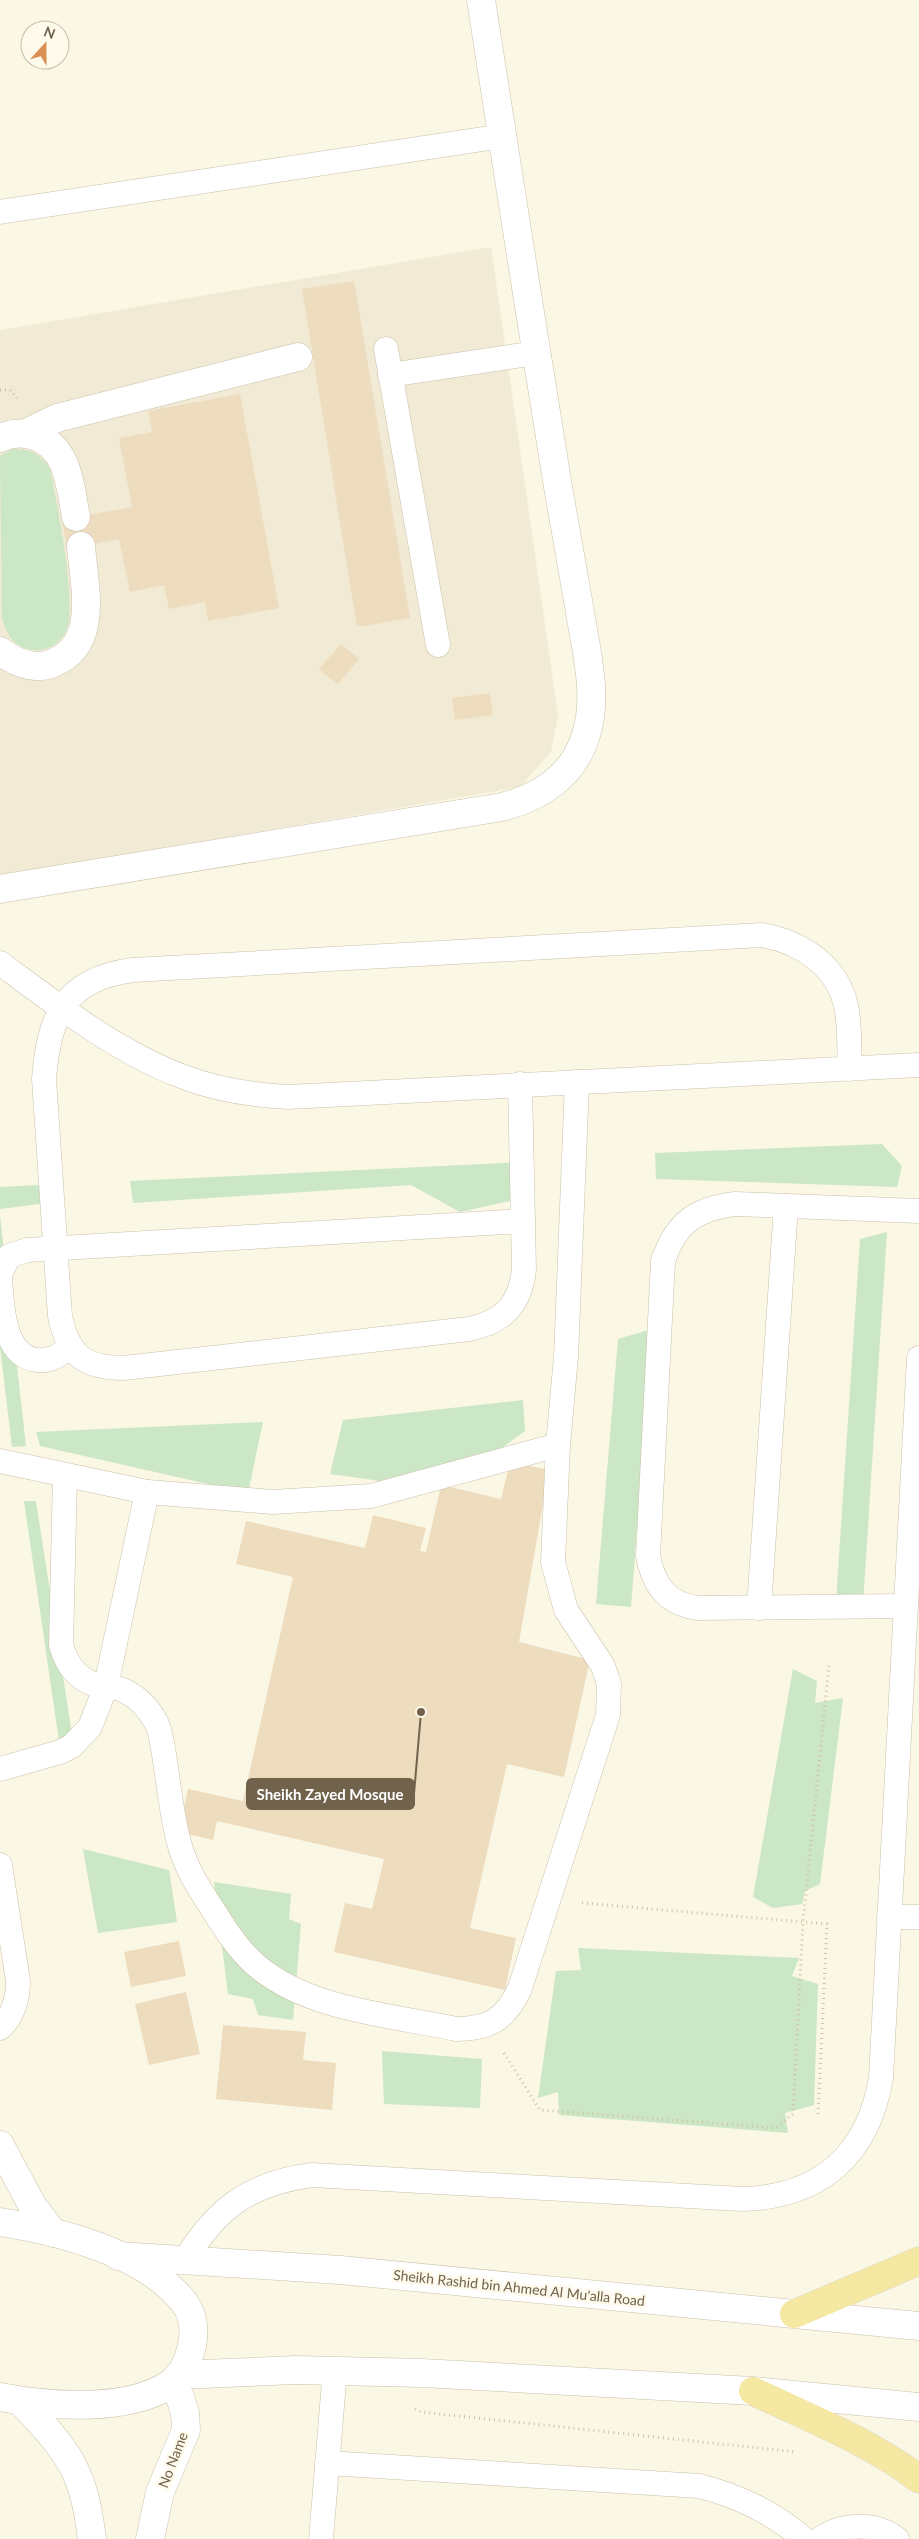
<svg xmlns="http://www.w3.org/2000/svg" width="919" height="2539" viewBox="0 0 919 2539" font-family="Lato,sans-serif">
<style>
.residential{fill:#f1ead4}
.green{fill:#cbe7c5}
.building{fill:#eedcbf}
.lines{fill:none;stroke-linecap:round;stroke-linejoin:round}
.service-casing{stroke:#cbc1ac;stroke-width:25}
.minor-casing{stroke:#cbc1ac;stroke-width:29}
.tertiary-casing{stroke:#cbc1ac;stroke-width:29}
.primary-casing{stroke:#ddd9d4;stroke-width:29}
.path{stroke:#d2c0a2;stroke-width:3;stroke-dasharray:1 4;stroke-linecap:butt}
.service{stroke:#fff;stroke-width:24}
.minor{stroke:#fff;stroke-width:28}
.tertiary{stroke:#fff;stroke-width:28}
.primary{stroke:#f4e8a2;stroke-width:28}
.labels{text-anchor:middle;stroke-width:5;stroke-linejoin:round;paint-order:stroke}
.street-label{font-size:14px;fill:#71624c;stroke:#fefaeb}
.leader{fill:none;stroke:#71624c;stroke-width:2}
.callout-dot{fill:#71624c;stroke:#fefaeb;stroke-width:2}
.callout{fill:#71624c;stroke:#71624c;stroke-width:2}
.callout-label{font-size:15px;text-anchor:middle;font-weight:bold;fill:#fff}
</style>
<rect width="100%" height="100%" fill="#faf7e5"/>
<path class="residential" d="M491,247L558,716L551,752L520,787L0,876V330Z"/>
<g class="green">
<path d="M13,449C30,449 41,454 50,469C58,509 66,549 69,591C69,602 71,614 68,625C64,643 45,654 27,649C12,644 6,633 2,618L0,456Z"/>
<path d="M882,1144L902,1166L897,1187L656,1179L655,1153Z"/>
<path d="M527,1162L533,1196L460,1212L411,1185L133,1203L130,1181Z"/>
<path d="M60,1184L64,1201L0,1209V1187Z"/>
<path d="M0,1216L26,1446L12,1447L0,1347Z"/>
<path d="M887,1232L863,1604L836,1602L860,1239Z"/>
<path d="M652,1329L631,1607L596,1604L618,1339Z"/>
<path d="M523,1400L525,1431L445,1490L330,1474L343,1420Z"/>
<path d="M263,1422L248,1493L40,1446L36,1432Z"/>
<path d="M24,1501H36L73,1741H59Z"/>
<path d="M793,1669L817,1681L815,1703L843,1698L820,1884L805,1891L802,1904L773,1908L753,1897Z"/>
<path d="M83,1849L169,1870L177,1922L98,1933Z"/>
<path d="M214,1882L291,1894L289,1919L301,1924L293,2020L258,2015L253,1999L228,1994Z"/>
<path d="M578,1948L799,1958L792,1976L818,1984L814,2105L785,2113L788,2133L559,2115L558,2092L538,2098L556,1971L581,1970Z"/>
<path d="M382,2051L482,2059L480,2108L384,2104Z"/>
</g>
<g class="building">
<path d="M354,281L410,618L357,627L302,289Z"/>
<path d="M240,394L279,608L208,621L205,602L169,609L164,585L130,592L119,539L67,549L62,520L132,507L119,438L152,432L148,411Z"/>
<path d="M341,644L359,659L338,684L319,669Z"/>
<path d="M490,693L493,715L455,720L452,698Z"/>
<path d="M510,1462L549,1470L519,1642L590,1660L564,1777L507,1764L470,1928L516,1938L505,1990L334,1952L345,1903L372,1909L384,1859L217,1821L213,1840L179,1832L188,1789L243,1801L293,1577L236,1564L246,1521L365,1548L373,1515L426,1528L420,1551L426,1552L441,1485L501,1499Z"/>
<path d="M179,1941L186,1976L131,1987L124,1952Z"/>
<path d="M186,1992L200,2054L149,2065L135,2004Z"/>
<path d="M223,2025L306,2032L303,2060L336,2063L332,2110L216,2099Z"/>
</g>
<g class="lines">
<g class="service-casing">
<g id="service">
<path d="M0,212L503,136"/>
<path d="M386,349L438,645"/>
<path d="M390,375L536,353"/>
<path d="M0,963C54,1003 120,1054 184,1077C217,1090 252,1095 288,1097L919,1065"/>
<path d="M520,1084L524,1270C520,1305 503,1322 469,1329L124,1368C84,1368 68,1355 60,1316L44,1079C49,1015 65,979 133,970L762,935C802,942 840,967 847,1011C850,1030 849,1050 850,1069"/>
<path d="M0,1274L9,1256L27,1250L523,1221"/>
<path d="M0,1277C2,1303 2,1355 36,1360C50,1362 60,1356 70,1346"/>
<path d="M0,1461L147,1492L273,1502L371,1496L558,1445"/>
<path d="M65,1476L61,1645C66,1662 75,1678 94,1684C103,1687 114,1686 123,1690C138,1697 150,1710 157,1724C162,1736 163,1749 165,1761C169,1788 172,1816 179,1843C186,1869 200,1890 215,1913C227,1932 240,1952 257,1966C309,2010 391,2015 456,2029C490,2029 506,2019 520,1988L608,1715L609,1684L603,1666L566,1610L553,1562L558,1445L566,1357L577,1082"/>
<path d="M906,1606L698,1608C667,1604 654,1586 648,1556L663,1261C676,1223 695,1209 735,1204L919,1211"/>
<path d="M759,1608L786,1206"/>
<path d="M0,1769L60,1752L72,1746L90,1727L106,1686L147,1492"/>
<path d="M0,1865L18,1981C18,1999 14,2015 0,2028"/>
<path d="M889,1917H919"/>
<path d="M185,2260C217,2207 251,2183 312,2175L742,2199C820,2197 868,2155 881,2078L919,1358"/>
<path d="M327,2463L700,2486C740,2497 772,2512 804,2539"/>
<path d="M321,2539L335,2370"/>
<path d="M820,2539C842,2523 875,2522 897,2539"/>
</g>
</g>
<g class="minor-casing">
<g id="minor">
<path d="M26,433L57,418L298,357"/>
<path d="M0,438C11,433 22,432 34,436C69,447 70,486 76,517"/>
<path d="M0,651C16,663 34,671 53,663C100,644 84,586 81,546"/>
<path d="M0,889L502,807C541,797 574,775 586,735C599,694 585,647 579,606C572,566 565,527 558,487C531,325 507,162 481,0"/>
<path d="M20,2401C39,2420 67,2449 77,2475C86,2495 89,2517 92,2539"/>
<path d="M150,2539L160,2492L186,2430L185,2413L180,2397L170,2384"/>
</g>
</g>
<g class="tertiary-casing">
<g id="tertiary">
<path d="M0,2145L32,2205L53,2233"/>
<path d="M0,2222C60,2231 149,2254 186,2305C195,2318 195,2338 190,2353C187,2364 180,2377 170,2384C127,2413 48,2406 0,2397"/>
<path d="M118,2256L340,2270L919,2326"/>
<path d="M179,2375L296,2370L422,2373L753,2391L919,2407"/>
</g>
</g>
<g class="primary-casing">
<g id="primary">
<path d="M794,2314L919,2261"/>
<path d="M753,2391C809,2418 869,2441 919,2479"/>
</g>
</g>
<g class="path">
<path d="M0,390H10L17,398"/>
<path d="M582,1903L827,1924L818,2115"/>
<path d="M504,2053L540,2110L776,2128L793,2114L803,1922L829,1665"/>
<path d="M415,2409L421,2412L796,2452"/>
</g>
<use href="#service" class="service"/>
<use href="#minor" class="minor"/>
<use href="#tertiary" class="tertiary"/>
<use href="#primary" class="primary"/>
</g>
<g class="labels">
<g class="street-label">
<text transform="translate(519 2288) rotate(6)" y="5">Sheikh Rashid bin Ahmed Al Mu'alla Road</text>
<text transform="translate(173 2460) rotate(-69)" y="5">No Name</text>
</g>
</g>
<path class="leader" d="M421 1712L414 1794"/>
<circle class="callout-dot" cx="421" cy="1712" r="5"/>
<rect class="callout" x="247" y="1779" width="167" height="30" rx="5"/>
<g class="callout-label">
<text x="330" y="1800">Sheikh Zayed Mosque</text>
</g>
<g transform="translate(45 45) rotate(21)"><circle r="24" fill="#fefaeb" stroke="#c6bdab"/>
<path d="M0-4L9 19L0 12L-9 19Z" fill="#db9053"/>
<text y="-8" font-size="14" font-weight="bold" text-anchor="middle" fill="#71624c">N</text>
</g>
</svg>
